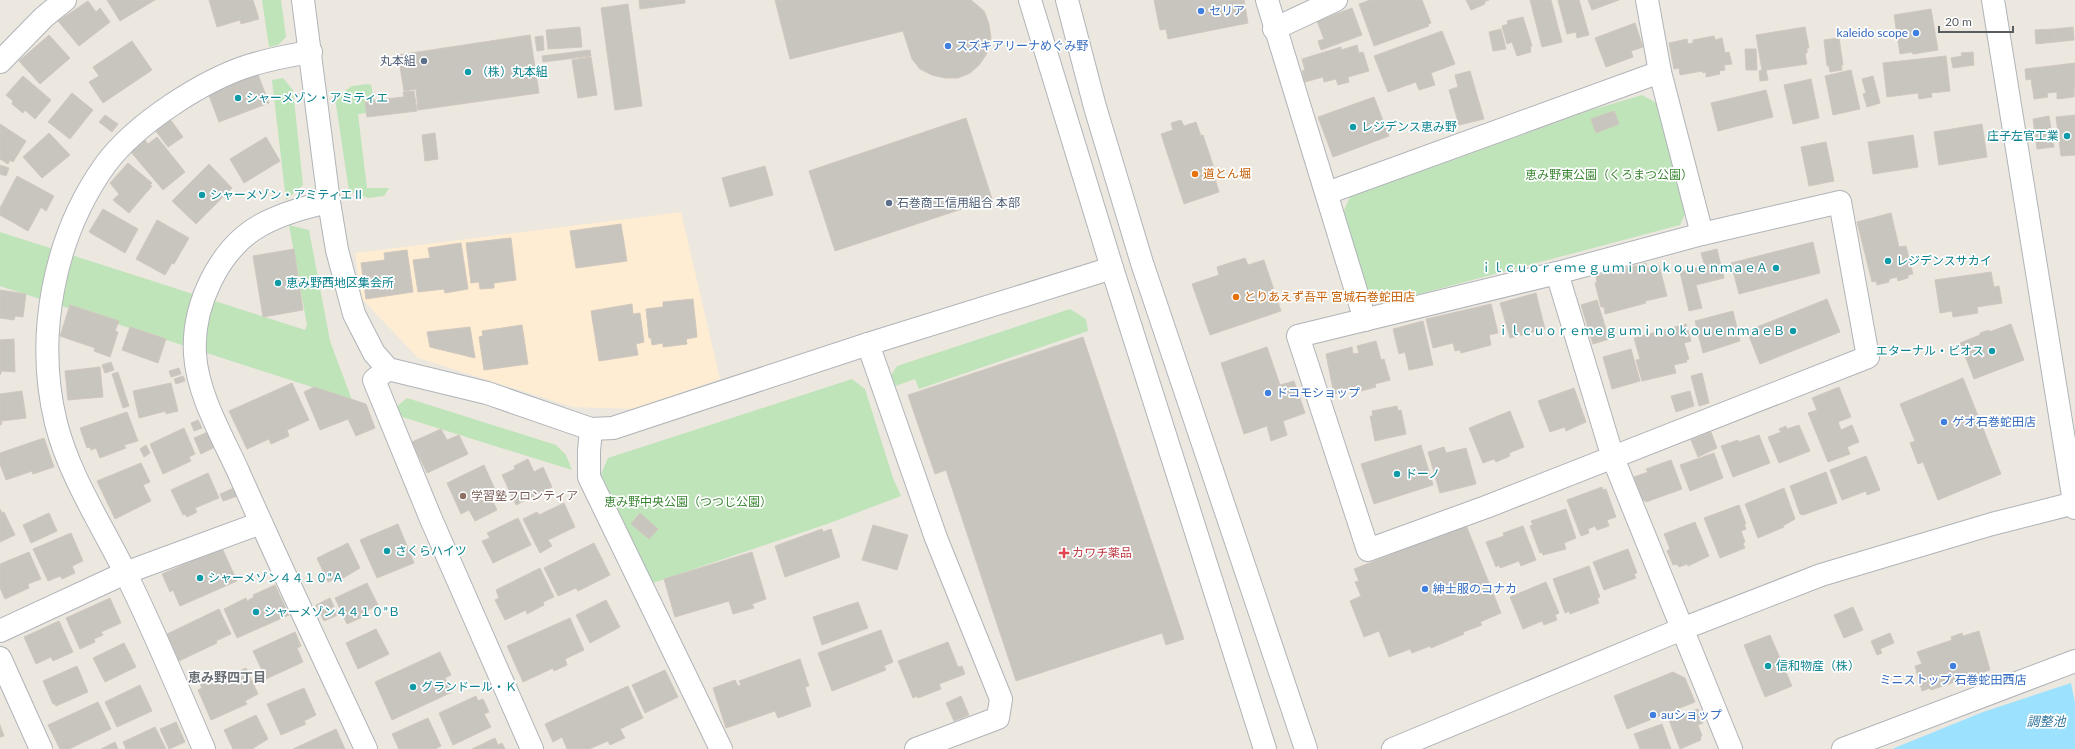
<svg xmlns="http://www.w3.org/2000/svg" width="2075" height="749" viewBox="0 0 2075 749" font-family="Lato,'Noto Sans JP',sans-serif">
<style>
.commercial{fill:#feedd2}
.green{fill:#c0e4ba}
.water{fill:#9ce2ff}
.building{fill:#c8c4be;stroke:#d0c8be}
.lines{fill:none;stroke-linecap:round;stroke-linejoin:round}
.minor-casing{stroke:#b0b4b8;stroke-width:24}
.tertiary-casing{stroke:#b0b4b8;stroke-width:24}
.minor{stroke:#fff;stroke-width:22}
.tertiary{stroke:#fff;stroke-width:22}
.shop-dot{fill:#3f7fe0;stroke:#fff;stroke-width:1.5}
.service-dot{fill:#5c6f8a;stroke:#fff;stroke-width:1.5}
.culture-dot{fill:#0f9aa8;stroke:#fff;stroke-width:1.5}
.food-dot{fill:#e8710a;stroke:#fff;stroke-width:1.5}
.education-dot{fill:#8d6e63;stroke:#fff;stroke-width:1.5}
.health-dot{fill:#e0444e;stroke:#fff;stroke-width:1.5}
.labels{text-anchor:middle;stroke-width:3.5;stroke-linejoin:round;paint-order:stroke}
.shop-label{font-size:12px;fill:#366cbe;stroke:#fff;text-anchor:start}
.service-label{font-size:12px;fill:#4e5e75;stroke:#fff;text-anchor:end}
.culture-label{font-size:12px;fill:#0d838f;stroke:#fff;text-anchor:start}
.food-label{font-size:12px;fill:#c56008;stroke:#fff;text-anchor:start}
.park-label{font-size:12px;fill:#3b8533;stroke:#fff}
.education-label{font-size:12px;fill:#785e54;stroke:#fff;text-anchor:start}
.health-label{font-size:12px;fill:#be3a42;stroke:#fff;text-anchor:start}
.neighbourhood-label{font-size:13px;font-weight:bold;fill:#696f73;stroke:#fff}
.water-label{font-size:13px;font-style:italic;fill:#35789f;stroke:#fff}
</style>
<rect width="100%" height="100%" fill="#ece7df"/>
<path class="commercial" d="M681,212L720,379L634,409L573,407L418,358L362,299L355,253Z"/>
<g class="green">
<path d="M262,0H281L286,37L278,45L269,47Z"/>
<path d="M283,78L293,90L303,185L286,200L272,80Z"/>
<path d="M368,84L371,85L377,112L358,114L367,188H389L384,196L368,198L349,191L335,98L352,86Z"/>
<path d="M1642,95L1662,106L1687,209L1680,225L1382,304L1369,298L1341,217L1350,197L1588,111Z"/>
<path d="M289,225L309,230L330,341L352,400L0,286V232L305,330L307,325Z"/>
<path d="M1070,309L1086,319L1088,331L919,389L915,379L890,388L888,380L897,366Z"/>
<path d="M852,379L865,389L893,478L901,496L830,523L653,583L601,474L608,458Z"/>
<path d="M407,398L556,445L566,455L572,470L399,416L395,408Z"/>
</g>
<path class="water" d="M2071,683L2075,703V749H1892L1983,712Z"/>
<g class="building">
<path d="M107,0H155L120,21Z"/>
<path d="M209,0H253L259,19L241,24L240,20L217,27Z"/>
<path d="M639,0H685V3L640,9Z"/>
<path d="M775,0H971L984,11L989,24L991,38L986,55L979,65L970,73L958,78H945L932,75L920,69L912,59L903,31L790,59Z"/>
<path d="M1154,0H1244L1248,23L1168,39L1166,29L1160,30Z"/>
<path d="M1370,0H1422L1431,23L1428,24L1429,26L1374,46L1359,4Z"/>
<path d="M1466,0H1489L1484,2L1485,4L1471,10Z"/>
<path d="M1530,0H1551L1562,42L1542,47Z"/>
<path d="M1558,0H1579L1589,35L1577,38L1576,32L1567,34Z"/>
<path d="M1588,0H1619L1592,10Z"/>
<path d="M88,1L96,12L100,8L110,22L79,46L58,21Z"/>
<path d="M628,4L642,106L615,110L601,8Z"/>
<path d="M1352,8L1362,35L1321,50L1318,41L1324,39L1317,21Z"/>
<path d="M1931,9L1938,50L1913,54L1912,52L1900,54L1894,15Z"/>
<path d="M1523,17L1532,46L1530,47L1531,52L1517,56L1512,42L1507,44L1502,26L1508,24L1507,21Z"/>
<path d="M1635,23L1643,47L1631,51L1633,57L1606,67L1595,38Z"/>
<path d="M580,27L582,47L548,49L546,30Z"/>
<path d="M1805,27L1809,48H1807V53L1805,54L1807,64L1766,70L1768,80L1760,81L1759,71L1762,70L1756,35Z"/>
<path d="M2073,27L2074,40L2055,42L2054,29Z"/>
<path d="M1501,29L1506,49L1493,51L1489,32Z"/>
<path d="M2054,29L2055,42L2036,44L2035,30Z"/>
<path d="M1442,31L1455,64L1431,73L1435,85L1419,90L1416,82L1388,92L1374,56Z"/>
<path d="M49,35L70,58L40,84L19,61Z"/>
<path d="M530,35L539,93L418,110L416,89L404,91L398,55Z"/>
<path d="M543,36L544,50L537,51L535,37Z"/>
<path d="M1714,36L1715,40L1722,38L1725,53L1729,52L1732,64L1724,65L1725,70L1719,71L1720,74L1706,77V72L1703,73L1702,71L1680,75L1679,68L1674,69L1669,43L1687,39L1688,44L1693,43V40Z"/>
<path d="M1839,38L1843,65H1841L1842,70L1830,72L1829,66H1827L1824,40Z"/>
<path d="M132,41L152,70L103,103L89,82L99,76L93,67Z"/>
<path d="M1357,45L1359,53L1363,52L1369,71L1348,77L1349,82L1338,85L1336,79L1324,82L1323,77L1305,82L1302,71L1305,70L1302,59L1341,47V50Z"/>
<path d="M1745,49H1756L1757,70H1746Z"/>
<path d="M590,50L591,56L543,62L542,56Z"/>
<path d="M1973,52L1974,65L1953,68L1951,58L1962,56L1961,53Z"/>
<path d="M1946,56L1950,91L1931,93L1932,97L1919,99L1918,93L1887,97L1883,63Z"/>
<path d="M591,57L597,95L578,98L572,60Z"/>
<path d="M2075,63L2074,97L2057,99V92L2047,93L2048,97L2034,99L2031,79L2026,80L2025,69Z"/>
<path d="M1851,70L1860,109L1833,115L1825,76Z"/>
<path d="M1470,71L1484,119L1459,125L1449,90L1458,87L1455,75Z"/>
<path d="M257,72L269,103L219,122L208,93Z"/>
<path d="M23,76L51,100L35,119L25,110L23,113L12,104L13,101L6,95Z"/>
<path d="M1873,76L1880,103L1867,107L1863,94L1866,93L1862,79Z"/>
<path d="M1811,79L1819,118L1793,124L1784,85Z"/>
<path d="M1766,90L1773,117L1718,131L1711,103Z"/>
<path d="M414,91L417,111L367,117L365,101L404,97L403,92Z"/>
<path d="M72,93L93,110L70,139L48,122Z"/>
<path d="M1374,97L1389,136L1333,157L1318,117Z"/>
<path d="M1614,111L1619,124L1596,133L1591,119Z"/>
<path d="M105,115L118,124L112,132L99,122Z"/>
<path d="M2075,115V155L2061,156L2056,117Z"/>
<path d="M2049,116L2054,147L2037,149L2033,119Z"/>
<path d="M966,118L992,199L835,251L809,171Z"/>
<path d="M170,119L183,137L168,147L155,130Z"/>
<path d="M1181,120L1184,126L1196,122L1201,136L1203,135L1215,171L1213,172L1219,192L1184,204L1161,134L1173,130L1171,123Z"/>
<path d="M0,124L26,141L13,162L10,160L8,164L0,159Z"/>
<path d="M1982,124L1987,157L1939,165L1934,132Z"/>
<path d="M49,133L70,155L42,178L23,157Z"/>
<path d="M435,133L438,159L425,161L422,135Z"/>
<path d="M1913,135L1918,167L1873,174L1868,142Z"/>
<path d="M157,137L185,172L163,190L131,152L145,140L148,144Z"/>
<path d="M266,137L280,161L244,183L230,159Z"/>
<path d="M1826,142L1834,181L1809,186L1801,147Z"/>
<path d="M128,163L152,183L150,185L152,186L129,213L113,200L119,194L110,183Z"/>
<path d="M209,164L232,188L196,224L172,201Z"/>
<path d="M0,165L9,168L6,176L0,174Z"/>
<path d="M765,166L773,195L730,207L722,178Z"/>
<path d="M17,176L54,196L46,211L41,207L28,231L0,215V208Z"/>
<path d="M103,209L138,229L125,253L89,232Z"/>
<path d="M1891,213L1899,247L1906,246L1913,274L1908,275V278L1898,281L1897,277L1889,279V282L1877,285L1876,281L1872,282L1857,222Z"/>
<path d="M157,220L189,238L174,264L172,263L165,275L136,259Z"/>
<path d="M621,224L627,261L576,268L570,231Z"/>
<path d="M511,238L516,280L494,283V288L480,289L479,282L471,283L466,243Z"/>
<path d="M1813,242L1820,273L1739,294L1731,263Z"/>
<path d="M461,243L468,289L445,293L444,289L418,292L413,260L430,258L428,248Z"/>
<path d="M294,249L303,310L263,317L253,256Z"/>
<path d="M1717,249L1724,278L1696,285L1702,308L1689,311L1680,272L1705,266L1701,253Z"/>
<path d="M407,250L413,292L366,299L361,263L385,260L384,253Z"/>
<path d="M1245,258L1248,265L1264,260L1281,311L1210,335L1192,284L1219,275L1217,267Z"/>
<path d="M1646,263L1647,268L1659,265L1667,296L1645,301L1646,303L1605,314L1604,307H1601L1595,283L1597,282L1596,276Z"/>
<path d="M1991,272L1994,287L1999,286L2002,303L1977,307L1978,313L1953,317L1952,311L1940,313L1935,280Z"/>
<path d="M0,290L26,294L23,317L15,316L14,320L0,318Z"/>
<path d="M1536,293L1545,329L1510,338L1500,303Z"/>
<path d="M693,299L697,337L686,339L687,344L663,347V343L652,345L651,338H649L646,309L663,307V302Z"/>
<path d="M1827,299L1840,332L1760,364L1747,331Z"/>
<path d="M1597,300L1609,339L1593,344L1581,305Z"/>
<path d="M632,304L633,314L640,313L644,342L636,344L638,355L599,361L591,311Z"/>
<path d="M1491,304L1498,333L1489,335L1491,345L1461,353L1460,350L1455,351L1453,343L1433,348L1426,319Z"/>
<path d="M70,305L119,321L115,331L118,332L110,357L94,351L95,348L60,336Z"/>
<path d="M1733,311L1740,341L1703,353L1695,321Z"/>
<path d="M1423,321L1433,365L1409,370L1405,352L1399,354L1393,329Z"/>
<path d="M1686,324L1691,341L1684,343L1689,359L1686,360L1687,362L1674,365L1676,373L1642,381L1636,360L1640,359L1634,338Z"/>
<path d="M2011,324L2024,360L1974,379L1960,343L1980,335V333L1989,330V332Z"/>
<path d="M522,325L528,364L484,370L479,337L483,336L482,331Z"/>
<path d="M130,327L166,339L158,363L122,350Z"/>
<path d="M470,327L475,358L430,347L427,332Z"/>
<path d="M1083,337L1184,639L1166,645L1162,633L1016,681L946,470L935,474L908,395Z"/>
<path d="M14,339L15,372L2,371L0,375V340Z"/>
<path d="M1376,341L1381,360L1384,359L1390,380L1375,384L1376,387L1361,391L1360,387L1334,394L1326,354L1352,347L1353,354L1359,353L1357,346Z"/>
<path d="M1267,347L1280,385L1294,381L1305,413L1283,421L1287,435L1271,441L1267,426L1244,434L1221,363Z"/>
<path d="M1631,349L1640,381L1612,389L1603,357Z"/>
<path d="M111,362L114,370L105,373L102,365Z"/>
<path d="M100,367L103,397L68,400L65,371Z"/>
<path d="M179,368L181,374L171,377L169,371Z"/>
<path d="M118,372L129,406L123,408L112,374Z"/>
<path d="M1702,373L1709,403L1699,406L1691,376Z"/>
<path d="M183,376L185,381L176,384L174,379Z"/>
<path d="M1963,378L2001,474L1938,500L1923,462L1918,464L1910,443L1915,441L1900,404Z"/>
<path d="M171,383L178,411L166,414V411L139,418L133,391Z"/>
<path d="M292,383L309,420L287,430L289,436L271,444L269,439L247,449L229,411Z"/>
<path d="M314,387L366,404L375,428L356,436L348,419L320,430L304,392Z"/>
<path d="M1839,387L1851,417L1838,422L1841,430L1852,425L1859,442L1847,447L1850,454L1828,462L1808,413L1817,410L1812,398Z"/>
<path d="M1574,388L1586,422L1566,431L1565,427L1550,432L1538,401Z"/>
<path d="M22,391L26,418L1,421L2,424L0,425V394Z"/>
<path d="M1690,391L1694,406L1676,412L1671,396Z"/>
<path d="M1397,406L1398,411L1401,410L1406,434L1375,441L1370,416H1373L1372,411Z"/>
<path d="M1510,411L1524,447L1509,453L1510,456L1496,462L1494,459L1483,463L1469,428Z"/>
<path d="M127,412L138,441L124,445L126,448L100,458L96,448L91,450L90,447L87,448L80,428Z"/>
<path d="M198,420L202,428L194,431L191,423Z"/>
<path d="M1799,425L1810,451L1779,463L1768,437L1781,432L1779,429L1786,426L1787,429Z"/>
<path d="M184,428L195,454L189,457L191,461L163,474L150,444Z"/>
<path d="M441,429L447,440L459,435L468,454L427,473L412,442Z"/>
<path d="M210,431L217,446L201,454L194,438Z"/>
<path d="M1711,432L1717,448L1698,457L1691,440Z"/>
<path d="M1759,435L1770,463L1733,477L1721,446L1738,440L1739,442Z"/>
<path d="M44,438L54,467L33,474L32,471L6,480L0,464V453Z"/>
<path d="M146,445L150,453L144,457L140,449Z"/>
<path d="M1421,445L1433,485L1374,504L1361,464Z"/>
<path d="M1444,447L1446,453L1466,448L1476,484L1440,493L1428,452Z"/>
<path d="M1714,453L1723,478L1690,491L1680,465Z"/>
<path d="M1866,456L1880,490L1867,495L1866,491L1842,500L1830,470Z"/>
<path d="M528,459L534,472L543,467L552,487L516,505L502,475L515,469L514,466Z"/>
<path d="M1671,460L1682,489L1646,502L1645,500L1643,501L1634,477L1648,472L1646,469Z"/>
<path d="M141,463L150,482L143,485L151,501L115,519L97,481Z"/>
<path d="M484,465L498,496L492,499L497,510L475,521L469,510L461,514L447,483Z"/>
<path d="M1826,472L1837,503L1803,515L1800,514L1790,486Z"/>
<path d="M208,473L219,498L195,508L197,512L187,517L185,514L183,515L171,490Z"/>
<path d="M1602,487L1603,490L1606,489L1616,517L1607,520L1609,526L1597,530L1595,526L1588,529L1589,533L1581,536L1567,500Z"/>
<path d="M234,488L238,496L223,501L220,494Z"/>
<path d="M1784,488L1795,519L1783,526L1784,527L1758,538L1745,504Z"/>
<path d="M564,503L575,527L548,540L552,546L540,553L523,519L537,512L539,515Z"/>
<path d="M1739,505L1746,524H1744L1746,529L1741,531L1745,542L1743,544L1745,548L1720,558L1704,518Z"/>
<path d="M0,509L2,513L4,512L15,535L0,542Z"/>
<path d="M1566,509L1576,538L1564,543L1566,549L1543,555L1542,552L1540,553L1530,526L1533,525L1531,521Z"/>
<path d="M49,513L57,531L31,543L23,525Z"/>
<path d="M640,513L658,529L649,539L631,524Z"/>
<path d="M518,518L531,545L493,563L482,541L490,538L487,533Z"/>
<path d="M1695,522L1709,556L1688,566L1687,564L1679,567L1677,564L1673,565L1667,551L1670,549L1664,534Z"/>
<path d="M398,524L414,563L377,578L360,540Z"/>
<path d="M873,525L908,535L897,570L862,560Z"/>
<path d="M1466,525L1501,613L1480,622L1482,625L1463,632L1464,634L1431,648L1430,646L1412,653L1410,649L1389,657L1379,631L1364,637L1350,601L1361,596L1355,582L1359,581L1354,569Z"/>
<path d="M1523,526L1536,560L1521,566L1519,561L1500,568L1499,565L1496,567L1486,542L1504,536L1503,533Z"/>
<path d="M822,529L823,532L831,529L840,557L785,577L775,546Z"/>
<path d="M71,533L83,561L72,566L75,573L62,579L60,576L48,581L33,549Z"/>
<path d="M348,543L360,568L338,581L336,578L328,582L317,558Z"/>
<path d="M594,543L610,575L578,591L576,588L558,596L544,568Z"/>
<path d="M222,548L237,581L180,606L173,590L170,592L162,574Z"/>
<path d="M1628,549L1637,573L1634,574L1636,578L1604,590L1593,562Z"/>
<path d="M29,552L41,579L28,584L29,588L5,599L0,588V564Z"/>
<path d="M752,552L766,599L752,604L754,608L733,614L729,601L675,617L664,579Z"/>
<path d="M1589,566L1600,597L1597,598L1599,603L1570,614L1569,611L1565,613L1553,579Z"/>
<path d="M540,568L554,597L543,602L544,605L527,614L526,610L505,620L495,600L499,598L496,590Z"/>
<path d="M1546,582L1559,613L1555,615L1557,620L1544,625L1542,621L1523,629L1510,597Z"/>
<path d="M367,583L378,605L366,611L367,615L347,624L335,598Z"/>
<path d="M275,585L289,615L237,638L224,609L246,598L247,601L254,597L253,595Z"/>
<path d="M110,598L121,623L101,632L103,635L94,639L95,642L80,649L66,618Z"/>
<path d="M330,598L338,615L324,621L316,605Z"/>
<path d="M606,600L620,627L590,643L576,615Z"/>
<path d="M858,602L868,628L822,645L813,617Z"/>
<path d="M1853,607L1863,630L1844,638L1834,615Z"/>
<path d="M219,609L231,634L216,641L217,643L179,661L167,634Z"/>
<path d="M570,618L584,650L565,659L567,665L554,671L553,668L523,682L507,646Z"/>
<path d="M59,621L73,652L53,661L51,657L36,664L24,637Z"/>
<path d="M376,629L389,654L358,669L346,643Z"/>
<path d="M881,630L893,662L884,666L886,670L832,691L818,653Z"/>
<path d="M1979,631L1990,670L1931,690L1930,688L1922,691L1920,684L1926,682L1925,679L1919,681L1915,666L1922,664L1917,652L1952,640L1951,637L1962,633L1963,636Z"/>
<path d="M295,632L301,646L297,648L303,662L266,679L253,651Z"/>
<path d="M1890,633L1894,643L1880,649L1882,653L1877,655L1871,641Z"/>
<path d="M1770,635L1792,686L1765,697L1744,645Z"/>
<path d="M948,642L958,667L962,666L965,674L939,684L941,689L918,698L917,696L913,698L898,661Z"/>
<path d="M124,643L136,667L105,682L93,658Z"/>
<path d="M440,652L451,675L445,678L452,692L392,720L375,682Z"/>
<path d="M800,659L809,686L805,687L811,706L778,718L775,711L726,728L713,688L735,680L738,686L741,685L739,681Z"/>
<path d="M77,666L88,692L56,706L55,704H53L43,681Z"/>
<path d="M246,668L258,694L245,701L247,704L211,720L198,690L202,688L200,684L208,680L209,685Z"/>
<path d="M665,670L678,697L645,713L632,685Z"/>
<path d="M1673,672L1685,678L1695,702L1627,729L1614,696Z"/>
<path d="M140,685L152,711L117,727L105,702Z"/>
<path d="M628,686L643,718L620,729L625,738L610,745L608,741L589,749H567L562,737L553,742L545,724Z"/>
<path d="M304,688L316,715L304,721L306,724L281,735L267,704Z"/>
<path d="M476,696L478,701L483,699L489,712L484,714L491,727L453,745L439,713Z"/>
<path d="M961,696L969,715L954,721L946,703Z"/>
<path d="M98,702L111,729L69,749H60L48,725Z"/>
<path d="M1698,709L1703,723L1698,725L1702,736L1700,737L1701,740L1680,749L1669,720Z"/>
<path d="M256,715L268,739L252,749H233L224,730Z"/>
<path d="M428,718L441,746L435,749H399L392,734Z"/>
<path d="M176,722L185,742L169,749L160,729Z"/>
<path d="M1662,724L1671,749H1640L1634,734Z"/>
<path d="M0,725L4,736L0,737Z"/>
<path d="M155,727L166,749H126L123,742Z"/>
<path d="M336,729L345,749H293Z"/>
<path d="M495,738L498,745L502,743L505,749H472Z"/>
<path d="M115,742L118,749H101Z"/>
</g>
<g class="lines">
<g class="minor-casing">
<g id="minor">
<path d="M303,0L329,202L337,250L354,314L374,353L388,369L487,393L591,429L613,428L868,344L1112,268"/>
<path d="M1267,0L1365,320"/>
<path d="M1647,0L1660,72L1702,234"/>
<path d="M1274,29L1336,0"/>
<path d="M0,62L44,17L65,0"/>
<path d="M1327,193L1660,72"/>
<path d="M329,202C305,207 283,213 261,225C218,249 192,307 195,354C197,393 222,436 238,471C279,564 323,657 366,749"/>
<path d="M1840,202L1868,357L1486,507L1368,550L1298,336L1557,273L1702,234Z"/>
<path d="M1557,273L1613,458L1731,749"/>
<path d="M868,344L936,538L1001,699L998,718L916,749"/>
<path d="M388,369L374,380L431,519L532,749"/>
<path d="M591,429L589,451V477L721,749"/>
<path d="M0,631L125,573L261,523"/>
<path d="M0,658L41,749"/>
<path d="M204,749C178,689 153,628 124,570C100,522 69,475 56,423C35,337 53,238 105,165C135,124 203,80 251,65C271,59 291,55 311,52"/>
<path d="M1843,749L2075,661"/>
</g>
</g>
<g class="tertiary-casing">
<g id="tertiary">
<path d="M1030,0L1112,268L1265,749"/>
<path d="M1067,0L1095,107L1142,263L1306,749"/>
<path d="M1993,0L2075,508"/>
<path d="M1393,749L1682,629L1821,575L1992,524L2075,503"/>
</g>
</g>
<use href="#minor" class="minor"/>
<use href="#tertiary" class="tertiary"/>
</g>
<g class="shop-dot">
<circle cx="1201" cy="11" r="4"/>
<circle cx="1916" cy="33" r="4"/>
<circle cx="948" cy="46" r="4"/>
<circle cx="1268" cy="393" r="4"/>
<circle cx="1944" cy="422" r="4"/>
<circle cx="1425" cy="589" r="4"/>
<circle cx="1953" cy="666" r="4"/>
<circle cx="1653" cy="715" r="4"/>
</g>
<g class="service-dot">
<circle cx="424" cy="61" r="4"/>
<circle cx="889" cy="203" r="4"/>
</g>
<g class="culture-dot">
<circle cx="468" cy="72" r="4"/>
<circle cx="238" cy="98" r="4"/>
<circle cx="1353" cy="127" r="4"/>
<circle cx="2067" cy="136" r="4"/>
<circle cx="202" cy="195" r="4"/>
<circle cx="1888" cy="261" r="4"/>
<circle cx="1776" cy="268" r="4"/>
<circle cx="278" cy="283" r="4"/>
<circle cx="1793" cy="331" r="4"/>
<circle cx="1992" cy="351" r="4"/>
<circle cx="1397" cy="474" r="4"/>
<circle cx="387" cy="551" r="4"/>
<circle cx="200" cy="578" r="4"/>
<circle cx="256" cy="612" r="4"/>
<circle cx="1768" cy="666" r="4"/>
<circle cx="413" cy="687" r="4"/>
</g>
<g class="food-dot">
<circle cx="1195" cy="174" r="4"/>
<circle cx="1236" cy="297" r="4"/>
</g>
<circle class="education-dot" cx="463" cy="496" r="4"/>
<path class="health-dot" d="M1062 547h4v4h4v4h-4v4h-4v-4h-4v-4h4z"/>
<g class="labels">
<g class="shop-label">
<text x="1209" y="15">セリア</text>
<text x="1908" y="37" text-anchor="end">kaleido scope</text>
<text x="956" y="50">スズキアリーナめぐみ野</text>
<text x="1276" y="397">ドコモショップ</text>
<text x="1952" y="426">ゲオ石巻蛇田店</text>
<text x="1433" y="593">紳士服のコナカ</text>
<text x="1953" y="684" text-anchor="middle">ミニストップ 石巻蛇田西店</text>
<text x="1661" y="719">auショップ</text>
</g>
<g class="service-label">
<text x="416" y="65">丸本組</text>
<text x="897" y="207" text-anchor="start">石巻商工信用組合 本部</text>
</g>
<g class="culture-label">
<text x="476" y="76">（株）丸本組</text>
<text x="246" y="102">シャーメゾン・アミティエ</text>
<text x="1361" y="131">レジデンス恵み野</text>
<text x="2059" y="140" text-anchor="end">庄子左官工業</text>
<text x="210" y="199">シャーメゾン・アミティエⅡ</text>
<text x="1896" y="265">レジデンスサカイ</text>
<text x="1768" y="272" text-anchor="end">ｉｌｃｕｏｒｅｍｅｇｕｍｉｎｏｋｏｕｅｎｍａｅＡ</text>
<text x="286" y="287">恵み野西地区集会所</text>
<text x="1785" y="335" text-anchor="end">ｉｌｃｕｏｒｅｍｅｇｕｍｉｎｏｋｏｕｅｎｍａｅＢ</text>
<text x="1984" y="355" text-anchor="end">エターナル・ビオス</text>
<text x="1405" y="478">ドーノ</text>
<text x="395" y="555">さくらハイツ</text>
<text x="208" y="582">シャーメゾン４４１０”Ａ</text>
<text x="264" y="616">シャーメゾン４４１０”Ｂ</text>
<text x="1776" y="670">信和物産（株）</text>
<text x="421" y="691">グランドール・Ｋ</text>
</g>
<g class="food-label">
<text x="1203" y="178">道とん堀</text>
<text x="1244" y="301">とりあえず吾平 宮城石巻蛇田店</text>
</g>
<g class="park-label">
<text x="1609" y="179">恵み野東公園（くろまつ公園）</text>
<text x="688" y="506">恵み野中央公園（つつじ公園）</text>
</g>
<g class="education-label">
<text x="471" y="500">学習塾フロンティア</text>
</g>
<g class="health-label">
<text x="1072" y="557">カワチ薬品</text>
</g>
<g class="neighbourhood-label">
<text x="227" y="682">恵み野四丁目</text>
</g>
<g class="water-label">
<text x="2046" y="726">調整池</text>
</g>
</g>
<path d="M1939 26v6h74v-6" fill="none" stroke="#585d61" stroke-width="2"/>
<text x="1945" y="26" font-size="12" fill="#585d61" stroke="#ffffff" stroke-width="3" paint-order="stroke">20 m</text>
</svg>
